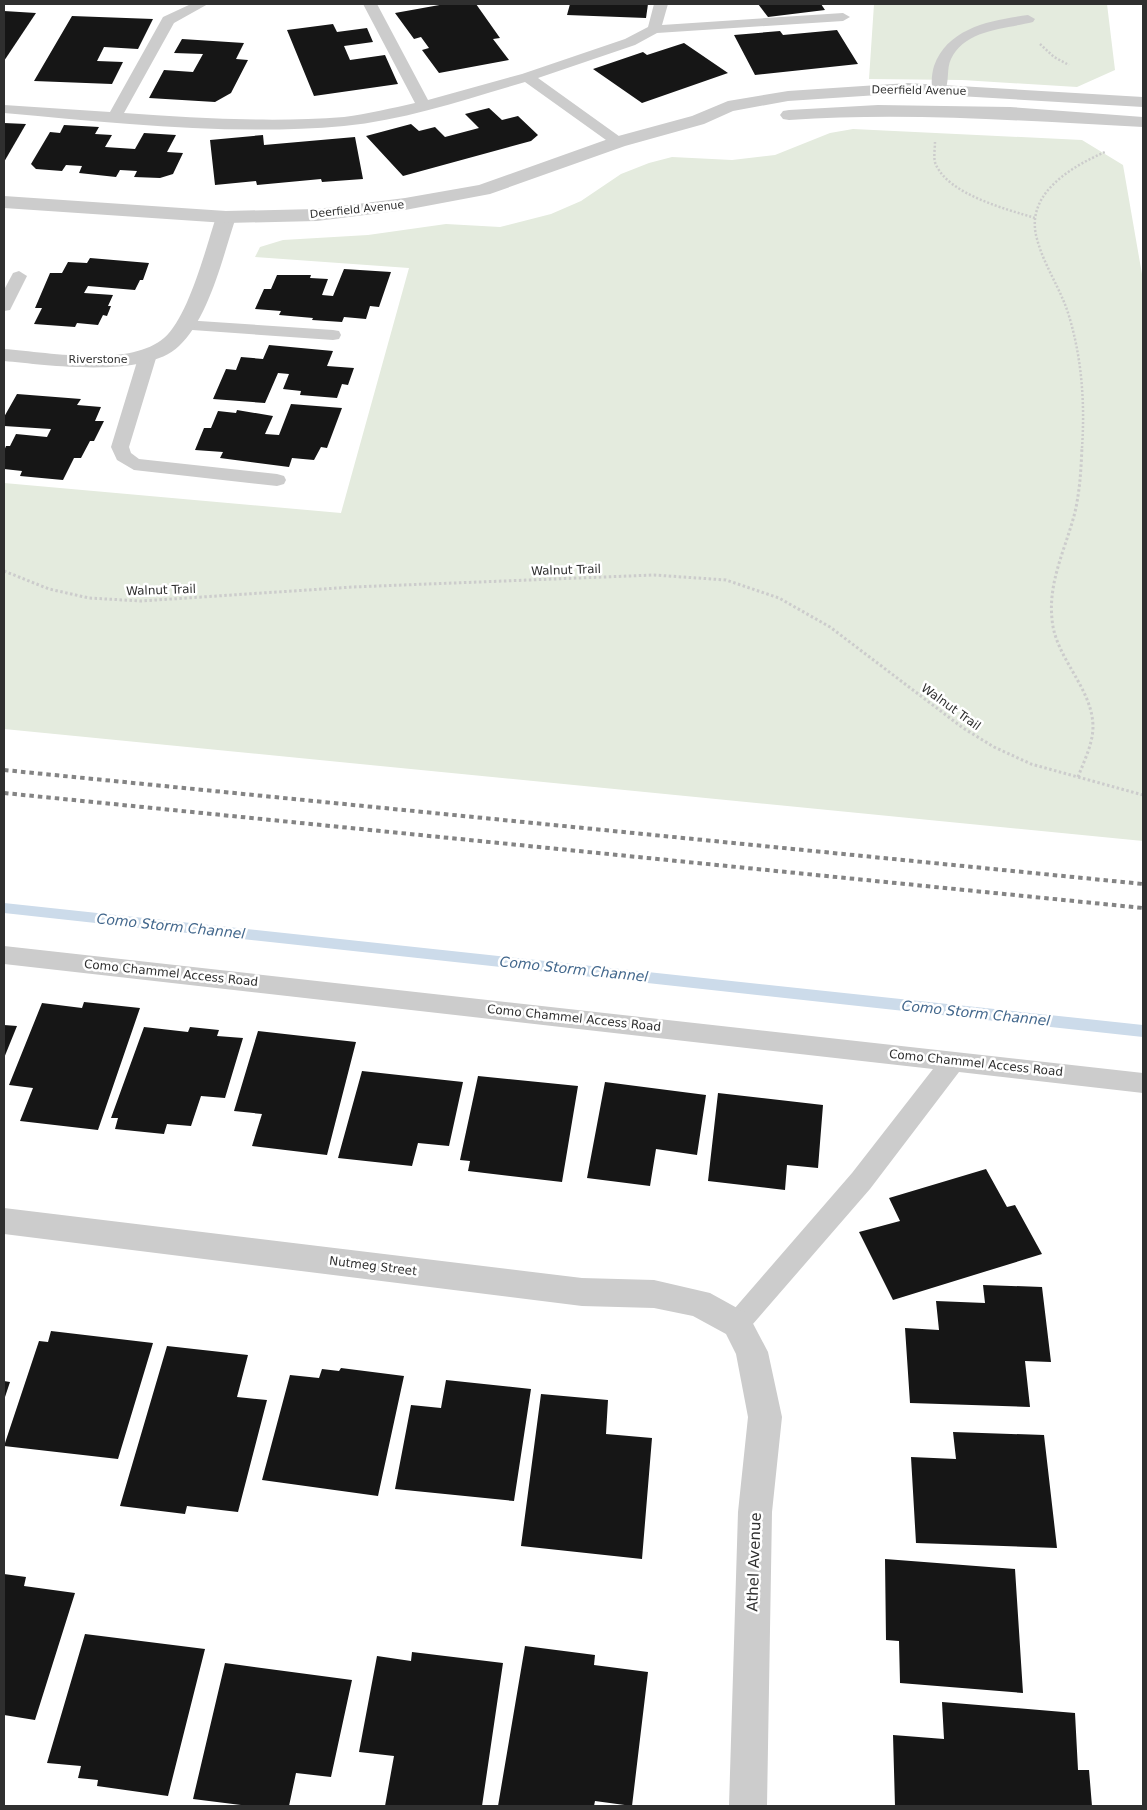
<svg xmlns="http://www.w3.org/2000/svg" width="1147" height="1810" viewBox="0 0 1147 1810" font-family="'DejaVu Sans',sans-serif">
<style>
.green{fill:#e4ebde}
.lines{fill:none;stroke-linecap:round;stroke-linejoin:round}
.stream{fill:#ccdbea;fill-rule:evenodd}
.building{fill:#161616}
.path-far1{stroke:#ccc;stroke-width:2.5;stroke-dasharray:2 2;stroke-linecap:butt}
.path{stroke:#ccc;stroke-width:3;stroke-dasharray:2.5 2.5;stroke-linecap:butt}
.service{fill:#ccc;fill-rule:evenodd}
.minor{fill:#ccc;fill-rule:evenodd}
.tertiary{fill:#ccc;fill-rule:evenodd}
.rail{stroke:#848484;stroke-width:4;stroke-dasharray:4.5 4;stroke-linecap:butt}
.labels{text-anchor:middle;stroke-width:5;stroke-linejoin:round;paint-order:stroke}
.far-street-label{font-size:11px;fill:#2f2f2f;stroke:#fff}
.street-label{font-size:12px;fill:#2f2f2f;stroke:#fff}
.water-label{font-size:14px;font-style:italic;fill:#42678c;stroke:#fff}
.near-street-label{font-size:15px;fill:#2f2f2f;stroke:#fff}
</style>
<rect width="100%" height="100%" fill="#fff"/>
<g class="green">
<path d="M874,4H1107L1115,70L1077,87L962,80L869,79Z"/>
<path d="M853,129L1082,140L1123,165L1143,280V841L4,729V483L341,513L409,268L255,257L260,247L283,240L368,235L446,224L500,227L551,214L581,201L621,174L649,163L672,157L732,160L775,155L830,133Z"/>
</g>
<g class="lines">
<path class="stream" d="M4,903L1143,1025V1037L4,913Z"/>
</g>
<g class="building">
<path d="M445,4H476L500,38L493,39L509,60L439,73L422,50L429,48L421,37L414,39L395,13Z"/>
<path d="M570,4H648L646,18L567,15Z"/>
<path d="M758,4H821L825,10L768,17Z"/>
<path d="M4,11L36,13L4,61Z"/>
<path d="M72,16L153,19L138,49L104,47L97,61L123,62L112,84L34,81Z"/>
<path d="M333,24L337,32L367,28L373,42L344,46L350,60L385,55L398,84L314,96L287,30Z"/>
<path d="M837,30L858,64L755,75L734,35L780,31L783,35Z"/>
<path d="M182,39L244,43L236,59L248,60L231,93L215,102L149,98L164,70L193,72L203,54L174,53Z"/>
<path d="M684,43L728,73L642,103L593,69L643,52L647,55Z"/>
<path d="M489,108L502,120L518,116L538,135L531,141L403,176L366,136L411,124L419,131L435,127L445,137L479,128L465,114Z"/>
<path d="M4,123L26,124L4,162Z"/>
<path d="M64,125L99,127L95,134L112,135L105,147L135,149L144,133L176,135L167,152L183,153L173,174L160,178L134,177L137,171L120,170L116,177L79,173L82,166L66,165L62,171L36,169L31,164L50,132L60,133Z"/>
<path d="M263,135L264,145L355,137L363,179L322,182L321,179L257,185L256,181L215,185L210,140Z"/>
<path d="M90,258L149,263L143,280H140L135,290L88,286L84,293L113,295L108,306H111L107,316L103,315L98,325L77,323L75,327L34,324L42,308H35L50,273H62L68,262L87,263Z"/>
<path d="M344,269L391,272L379,307L370,306L366,319L344,317L342,322L312,320L313,318L279,315L281,311L255,309L264,289H271L277,275H311L310,278L328,279L322,295L333,296Z"/>
<path d="M269,345L333,351L327,366L354,368L348,385L342,384L337,398L300,395L301,391L283,389L289,374L278,373L265,403L213,399L226,369L236,370L241,357L263,359Z"/>
<path d="M17,394L81,399L77,405L101,407L95,421H104L94,441H90L81,458H74L63,480L20,476L22,471L4,469V451L6,446H10L16,434L47,437L51,429L4,426V417Z"/>
<path d="M291,404L342,408L327,448L321,447L314,460L292,458L289,467L220,458L223,452L195,450L204,428H211L218,411L236,413L237,410L273,416L265,434L279,435Z"/>
<path d="M84,1002L140,1008L98,1130L20,1121L33,1088L9,1085L42,1003L82,1008Z"/>
<path d="M4,1025L17,1026L4,1058Z"/>
<path d="M144,1027L188,1032L190,1027L219,1030L217,1036L243,1038L225,1098L201,1096L191,1126L167,1124L164,1134L115,1129L118,1118H111Z"/>
<path d="M258,1031L356,1042L327,1155L252,1146L262,1114L234,1111Z"/>
<path d="M362,1071L463,1082L449,1146L418,1143L412,1166L338,1158Z"/>
<path d="M478,1076L578,1086L562,1182L468,1171L470,1161L460,1160Z"/>
<path d="M605,1082L706,1095L697,1155L656,1149L650,1186L587,1178Z"/>
<path d="M718,1093L823,1105L818,1168L787,1165L785,1190L708,1181Z"/>
<path d="M986,1169L1007,1207L1015,1205L1042,1254L893,1300L859,1232L900,1221L889,1198Z"/>
<path d="M983,1285L1042,1287L1051,1362L1025,1361L1030,1407L910,1403L905,1328L939,1330L936,1301L985,1303Z"/>
<path d="M51,1331L153,1343L118,1459L4,1446L39,1341L48,1342Z"/>
<path d="M167,1346L248,1355L237,1397L267,1400L238,1512L187,1506L185,1514L120,1506Z"/>
<path d="M341,1368L404,1376L378,1496L262,1480L290,1375L319,1378L322,1369L339,1371Z"/>
<path d="M446,1380L531,1389L514,1501L395,1489L411,1405L441,1408Z"/>
<path d="M4,1381L10,1382L4,1400Z"/>
<path d="M541,1394L608,1400L606,1434L652,1438L642,1559L521,1546Z"/>
<path d="M953,1432L1044,1435L1057,1548L916,1543L911,1457L956,1459Z"/>
<path d="M885,1559L1015,1569L1023,1693L900,1683L899,1641L886,1640Z"/>
<path d="M4,1574L26,1577L24,1586L75,1593L35,1720L4,1715Z"/>
<path d="M85,1634L205,1649L168,1796L97,1786L98,1780L78,1778L81,1766L47,1763Z"/>
<path d="M525,1646L595,1655L594,1665L648,1672L632,1806L595,1801L594,1806H498Z"/>
<path d="M412,1652L503,1663L482,1806H385L394,1756L359,1752L377,1656L411,1661Z"/>
<path d="M225,1663L352,1680L331,1777L296,1773L289,1806H249L193,1799Z"/>
<path d="M942,1702L1075,1713L1078,1770H1089L1092,1806H895L893,1735L944,1739Z"/>
</g>
<g class="lines">
<g class="path-far1">
<path d="M1040,44L1054,57L1069,65"/>
<path d="M935,142C935,149 933,159 936,165C950,195 1006,209 1035,218"/>
<path d="M1082,448C1085,404 1082,359 1069,316C1061,289 1044,266 1037,239C1024,194 1071,167 1105,152"/>
</g>
<g class="path">
<path d="M4,571L49,589L89,598L141,601L353,587L654,575L726,580L779,598L830,627L963,728L994,747L1031,764L1143,795"/>
<path d="M1078,777C1084,761 1093,744 1093,726C1092,687 1055,658 1052,619C1048,581 1066,548 1075,512C1080,490 1081,469 1082,447"/>
</g>
<g class="service">
<path d="M191,4H208L174,23L124,113C197,118 271,123 344,117C368,114 392,108 415,103L363,4H377L428,100L522,74L625,39L648,27L654,4H668L662,25L843,13L850,17L843,21L657,33L635,45L538,78L623,139L626,142L623,145H613L525,82C466,99 405,120 344,126C232,136 116,123 4,113V105L110,112L163,17Z"/>
<path d="M1028,15L1035,19L1033,22C1006,29 965,29 951,59C946,69 950,83 944,92H934C930,86 932,73 934,66C948,27 992,20 1028,15Z"/>
<path d="M19,271L27,276L10,310L4,311V290L13,273Z"/>
<path d="M184,320L333,330L339,331L341,335L339,339L333,340L178,329L176,325L178,321Z"/>
<path d="M148,350L154,351L157,355L129,447L131,453L139,459L277,474L284,476L286,480L284,484L277,486L134,470L117,460L111,447L139,355L142,351Z"/>
<path d="M4,946L1143,1073V1093L959,1072L870,1189L746,1332L737,1336L728,1332L724,1324L728,1316L852,1173L933,1069L4,964Z"/>
</g>
<g class="minor">
<path d="M226,211L233,213L236,217C223,256 209,318 179,346C145,379 48,365 4,361V349C47,352 129,368 164,338C188,318 206,248 216,217L219,213Z"/>
<path d="M4,1208L582,1278L654,1280L710,1293L748,1314L768,1352L782,1417L772,1512L767,1806H729L738,1512L748,1417L736,1354L726,1334L693,1316L654,1308L582,1306L4,1234Z"/>
</g>
<g class="tertiary">
<path d="M908,83L1143,97V107L908,93L788,101L733,111L704,124L625,146L490,194L405,210L317,221L226,223L4,208V196L226,211L317,209L405,198L479,185L611,138L692,116L728,101L788,91Z"/>
<path d="M878,105L1010,107L1143,117V127C1024,121 909,112 789,120L783,119L780,115L783,111L789,110Z"/>
</g>
<g class="rail">
<path d="M4,770L1143,884"/>
<path d="M4,793L1143,908"/>
</g>
</g>
<g class="labels">
<g class="far-street-label">
<text transform="translate(919 90) rotate(1)" y="4">Deerfield Avenue</text>
<text transform="translate(357 209) rotate(-6)" y="4">Deerfield Avenue</text>
<text x="98" y="363">Riverstone</text>
</g>
<g class="street-label">
<text transform="translate(566 570) rotate(-2)" y="4">Walnut Trail</text>
<text transform="translate(161 590) rotate(-2)" y="4">Walnut Trail</text>
<text transform="translate(951 707) rotate(36)" y="4">Walnut Trail</text>
<text transform="translate(171 973) rotate(6)" y="4">Como Chammel Access Road</text>
<text transform="translate(574 1018) rotate(6)" y="4">Como Chammel Access Road</text>
<text transform="translate(976 1063) rotate(6)" y="4">Como Chammel Access Road</text>
<text transform="translate(373 1266) rotate(7)" y="4">Nutmeg Street</text>
</g>
<g class="water-label">
<text transform="translate(171 926) rotate(6)" y="5">Como Storm Channel</text>
<text transform="translate(574 969) rotate(6)" y="5">Como Storm Channel</text>
<text transform="translate(976 1013) rotate(6)" y="5">Como Storm Channel</text>
</g>
<g class="near-street-label">
<text transform="translate(754 1562) rotate(-88)" y="5">Athel Avenue</text>
</g>
</g>
<rect width="1147" height="1810" fill="none" stroke="#2f2f2f" stroke-width="10"/>
</svg>
